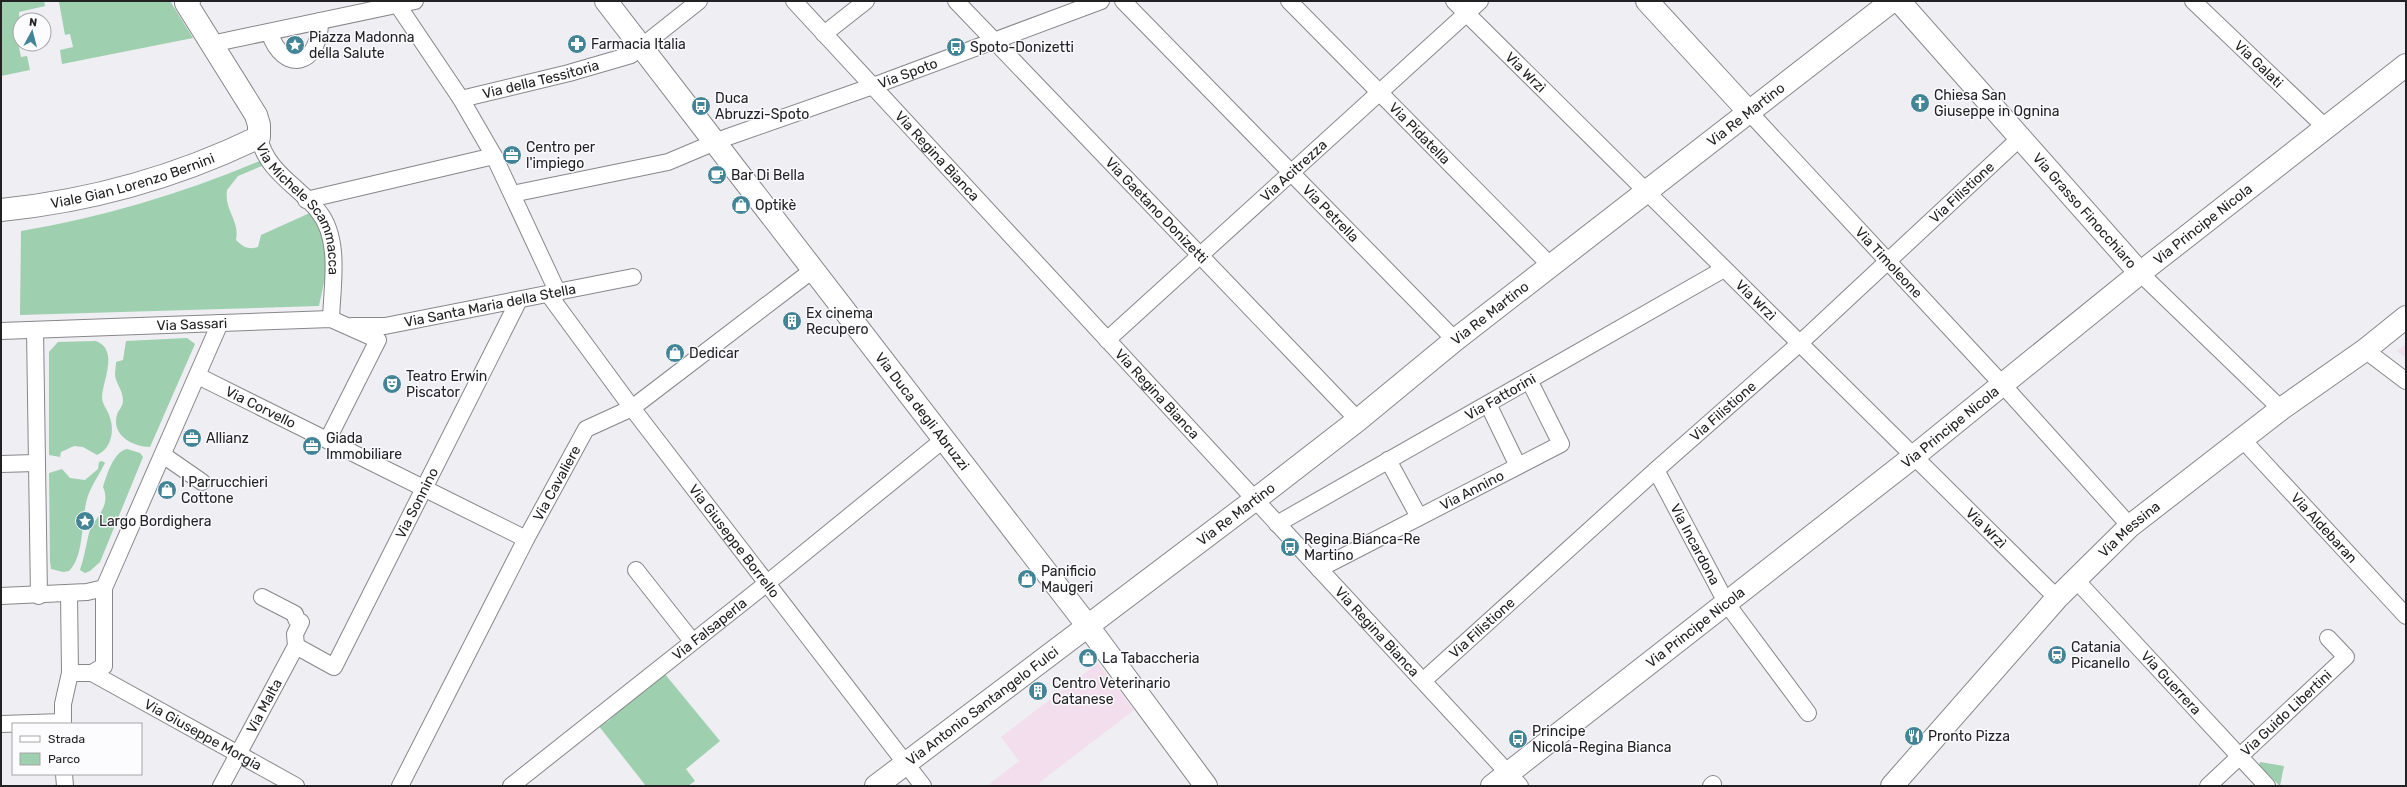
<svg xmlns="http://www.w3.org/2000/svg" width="2407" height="787" viewBox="0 0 2407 787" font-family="Rubik,sans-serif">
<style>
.industrial{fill:#f2deed}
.green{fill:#9ecfaf}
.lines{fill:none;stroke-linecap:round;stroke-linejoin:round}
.street-casing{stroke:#87878b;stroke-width:18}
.secondary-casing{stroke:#87878b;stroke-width:24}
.street{stroke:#fff;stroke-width:16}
.secondary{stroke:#fff;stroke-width:22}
.labels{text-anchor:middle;stroke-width:3;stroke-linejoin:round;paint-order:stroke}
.poi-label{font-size:14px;fill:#222224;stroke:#fcfcff;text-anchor:start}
.street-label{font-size:14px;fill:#222224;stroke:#fcfcff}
</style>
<rect width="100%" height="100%" fill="#eeeef3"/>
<g class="industrial">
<path d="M2406,344V358L2397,351Z"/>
<path d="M1098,663L1134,710L1040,782L1041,785L1039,786H987L1019,761L1001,737Z"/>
</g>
<g class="green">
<path d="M1,1H44L45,6L19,12L20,27L15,28L21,57L27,56L30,70L1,76Z"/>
<path d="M65,1H170L193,38L62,64L60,50L73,47L70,34L65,35L59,2Z"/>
<path d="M262,160L264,165L238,176L227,190C224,211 240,220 236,240C243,247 248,250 258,247L261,235L312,212L323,232L327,268L319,306L20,315L21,231C104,217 184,193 262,160Z"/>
<path d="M187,338L195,344L150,447C133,447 111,435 117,415C118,410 123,407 123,401C123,390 116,384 115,375C115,371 116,366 116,362L123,360L126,341Z"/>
<path d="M96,341C119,350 103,380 102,397C102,404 107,409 109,415C115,430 112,448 97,455L83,447L74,446L61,452L60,457L49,455V352L58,342Z"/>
<path d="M127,449L140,453L143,457L100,562L90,571L85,573L80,570C84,558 86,546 89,533C94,517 112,507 103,487C107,475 113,452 127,449Z"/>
<path d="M102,461L105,463C100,473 93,483 89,493C80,515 86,554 69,571L63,572L51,569L50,561L49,473L62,469L70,478L85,480L98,469L99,462Z"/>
<path d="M664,673L720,741L686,769L695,781L688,786H646L598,725C606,722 611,722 614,712Z"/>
<path d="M2260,762L2284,766L2280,786L2259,766Z"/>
</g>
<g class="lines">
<g class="street-casing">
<g id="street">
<path d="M395,1L461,99L494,156L558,293"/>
<path id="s1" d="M794,1L1520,786"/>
<path id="s2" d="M956,1L1358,420"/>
<path id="s3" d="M1123,1L1455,340"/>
<path id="s4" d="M1289,1L1551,266"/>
<path id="s5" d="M1454,1L2057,598"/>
<path id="s6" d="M2193,1L2325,127"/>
<path d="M269,32C284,75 320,66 320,21"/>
<path d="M824,34L866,1"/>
<path d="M211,44L415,1"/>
<path id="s7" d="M461,99L569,73L631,55L699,1"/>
<path id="s8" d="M1750,113L2002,384L2130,526"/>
<path id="s9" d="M259,137C266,172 299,186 319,212C341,240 332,286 331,319"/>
<path id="s10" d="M512,194L668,162L725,138L873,86L1101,1"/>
<path d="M306,200L494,156"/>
<path d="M2140,273L2281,409"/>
<path id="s11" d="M549,295L632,408L923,786"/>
<path id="s12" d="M352,326H385L633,277"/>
<path d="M35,330L39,596"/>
<path id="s13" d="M1,331L331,319L378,340L328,439"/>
<path id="s14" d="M1107,340L1480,1"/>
<path d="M2365,350L2406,381"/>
<path id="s15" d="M198,376L526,539"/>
<path d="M1488,404L1518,466"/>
<path id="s16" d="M2242,439L2406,616"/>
<path d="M163,455L202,482"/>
<path d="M1388,460L1419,517"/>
<path d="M1,464L36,463"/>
<path id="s17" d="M1656,470L1727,604L1808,713"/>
<path id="s18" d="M1277,524L1724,269"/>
<path id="s19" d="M1319,569L1561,444L1529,380"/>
<path d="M636,570L692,641"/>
<path id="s20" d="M2076,580L2267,786"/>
<path d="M69,593L70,673H92L104,666V588"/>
<path d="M1,596L87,592L104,588L220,323"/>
<path d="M262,597L295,614L296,619L301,622L295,634L296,646"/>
<path id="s21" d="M296,646L334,667L519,300"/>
<path id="s22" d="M92,673L296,786"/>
<path id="s23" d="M1424,680L1656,470L1800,343L2020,138"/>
<path d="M1,724L63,722"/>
<path d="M63,724V704L70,673"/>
<path d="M64,774L65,786"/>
<path id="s24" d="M221,786L296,646"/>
<path id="s25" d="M400,786L526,539L586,429L632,408L814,269"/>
<path id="s26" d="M511,786L766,584L943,440"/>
<path d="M1711,786L1713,784"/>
<path id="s27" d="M2208,786L2346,657L2328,638"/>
</g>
</g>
<g class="secondary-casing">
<g id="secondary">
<path id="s28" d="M606,1L1087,625L1206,786"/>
<path d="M1647,1L1750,113"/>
<path id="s29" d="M1899,1L2140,273"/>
<path id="s30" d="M1,210C90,201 179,176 259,137V125L256,115L186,3L189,1"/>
<path id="s31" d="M876,786L1265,492L1358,420L1455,340L1892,1"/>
<path id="s32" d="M1492,786L1913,457L2140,273L2406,65"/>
<path id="s33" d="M1892,786L2057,598L2130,526L2281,409L2365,350L2406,317"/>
</g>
</g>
<use href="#street" class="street"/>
<use href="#secondary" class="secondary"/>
</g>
<defs>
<g id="pharmacy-disc" transform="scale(1)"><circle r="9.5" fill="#438596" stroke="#fcfcff"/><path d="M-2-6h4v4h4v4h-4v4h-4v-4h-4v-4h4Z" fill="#fff"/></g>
<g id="sight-disc" transform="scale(1)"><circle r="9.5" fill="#438596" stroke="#fcfcff"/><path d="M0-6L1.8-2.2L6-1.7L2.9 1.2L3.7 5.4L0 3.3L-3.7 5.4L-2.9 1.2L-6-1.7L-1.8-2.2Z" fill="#fff"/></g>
<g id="bus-disc" transform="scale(1)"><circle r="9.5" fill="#438596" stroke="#fcfcff"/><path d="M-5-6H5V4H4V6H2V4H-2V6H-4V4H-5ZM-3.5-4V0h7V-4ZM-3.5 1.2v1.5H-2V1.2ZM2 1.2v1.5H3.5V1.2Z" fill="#fff"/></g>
<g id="church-disc" transform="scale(1)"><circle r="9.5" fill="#438596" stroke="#fcfcff"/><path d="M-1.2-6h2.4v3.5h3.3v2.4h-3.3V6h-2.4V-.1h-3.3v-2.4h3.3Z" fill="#fff"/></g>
<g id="office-disc" transform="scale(1)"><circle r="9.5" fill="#438596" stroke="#fcfcff"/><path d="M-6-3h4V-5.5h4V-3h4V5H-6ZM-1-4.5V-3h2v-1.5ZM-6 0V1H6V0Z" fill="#fff"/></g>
<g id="cafe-disc" transform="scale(1)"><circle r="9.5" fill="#438596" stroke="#fcfcff"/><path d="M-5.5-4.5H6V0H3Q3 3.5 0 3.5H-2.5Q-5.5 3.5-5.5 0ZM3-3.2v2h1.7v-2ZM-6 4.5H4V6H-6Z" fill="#fff"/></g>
<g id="shop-disc" transform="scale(1)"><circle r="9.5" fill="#438596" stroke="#fcfcff"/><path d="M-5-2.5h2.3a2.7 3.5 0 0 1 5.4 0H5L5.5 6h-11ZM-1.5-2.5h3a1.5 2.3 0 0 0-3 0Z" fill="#fff"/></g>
<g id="building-disc" transform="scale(1)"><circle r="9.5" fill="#438596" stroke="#fcfcff"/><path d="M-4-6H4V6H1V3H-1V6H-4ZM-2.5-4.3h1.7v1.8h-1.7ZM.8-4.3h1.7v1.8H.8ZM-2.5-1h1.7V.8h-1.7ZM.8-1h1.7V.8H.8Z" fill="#fff"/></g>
<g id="theatre-disc" transform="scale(1)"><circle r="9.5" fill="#438596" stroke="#fcfcff"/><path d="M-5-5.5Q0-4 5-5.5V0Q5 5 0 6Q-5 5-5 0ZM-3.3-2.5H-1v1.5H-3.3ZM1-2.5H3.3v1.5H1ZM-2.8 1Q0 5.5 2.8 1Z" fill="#fff"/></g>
<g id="station-disc" transform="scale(1)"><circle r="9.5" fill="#438596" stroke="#fcfcff"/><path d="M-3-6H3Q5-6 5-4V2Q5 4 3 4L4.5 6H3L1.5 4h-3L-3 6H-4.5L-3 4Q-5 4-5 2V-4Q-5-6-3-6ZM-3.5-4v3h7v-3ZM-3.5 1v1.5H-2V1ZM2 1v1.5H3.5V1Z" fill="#fff"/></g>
<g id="restaurant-disc" transform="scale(1)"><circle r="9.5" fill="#438596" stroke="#fcfcff"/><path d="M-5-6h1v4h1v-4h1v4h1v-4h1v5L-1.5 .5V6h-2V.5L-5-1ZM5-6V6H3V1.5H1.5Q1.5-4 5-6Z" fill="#fff"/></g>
</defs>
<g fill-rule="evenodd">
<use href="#pharmacy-disc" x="577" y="44"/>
<use href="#sight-disc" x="295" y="45"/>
<use href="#bus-disc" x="956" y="47"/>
<use href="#church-disc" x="1920" y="103"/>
<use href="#bus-disc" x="701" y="106"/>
<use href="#office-disc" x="512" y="155"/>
<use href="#cafe-disc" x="717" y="175"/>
<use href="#shop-disc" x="741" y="205"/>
<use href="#building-disc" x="792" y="321"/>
<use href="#shop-disc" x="675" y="353"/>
<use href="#theatre-disc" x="392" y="384"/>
<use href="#office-disc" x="192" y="438"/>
<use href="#office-disc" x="312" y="446"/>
<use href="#shop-disc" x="167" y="490"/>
<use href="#sight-disc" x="85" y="521"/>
<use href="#bus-disc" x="1290" y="547"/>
<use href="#shop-disc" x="1027" y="579"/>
<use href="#station-disc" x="2057" y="655"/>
<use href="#shop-disc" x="1088" y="658"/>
<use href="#building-disc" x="1038" y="691"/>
<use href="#restaurant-disc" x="1914" y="736"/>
<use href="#bus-disc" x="1518" y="739"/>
</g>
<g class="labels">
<g class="poi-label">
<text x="309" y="42">Piazza Madonna<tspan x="309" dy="16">della Salute</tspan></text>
<text x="591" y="49">Farmacia Italia</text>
<text x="970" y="52">Spoto-Donizetti</text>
<text x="1934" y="100">Chiesa San<tspan x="1934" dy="16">Giuseppe in Ognina</tspan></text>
<text x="715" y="103">Duca<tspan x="715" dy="16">Abruzzi-Spoto</tspan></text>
<text x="526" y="152">Centro per<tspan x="526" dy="16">l'impiego</tspan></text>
<text x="731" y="180">Bar Di Bella</text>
<text x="755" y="210">Optikè</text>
<text x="806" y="318">Ex cinema<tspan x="806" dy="16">Recupero</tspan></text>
<text x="689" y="358">Dedicar</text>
<text x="406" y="381">Teatro Erwin<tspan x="406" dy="16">Piscator</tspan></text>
<text x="206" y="443">Allianz</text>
<text x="326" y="443">Giada<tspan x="326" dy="16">Immobiliare</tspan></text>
<text x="181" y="487">I Parrucchieri<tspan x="181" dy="16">Cottone</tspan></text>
<text x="99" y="526">Largo Bordighera</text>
<text x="1304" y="544">Regina Bianca-Re<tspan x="1304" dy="16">Martino</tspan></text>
<text x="1041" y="576">Panificio<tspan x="1041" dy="16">Maugeri</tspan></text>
<text x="2071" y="652">Catania<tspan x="2071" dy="16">Picanello</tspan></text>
<text x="1102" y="663">La Tabaccheria</text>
<text x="1052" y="688">Centro Veterinario<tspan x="1052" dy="16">Catanese</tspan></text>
<text x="1532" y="736">Principe<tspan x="1532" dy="16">Nicola-Regina Bianca</tspan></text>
<text x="1928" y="741">Pronto Pizza</text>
</g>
<g class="street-label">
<text dy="5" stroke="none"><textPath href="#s6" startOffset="91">Via Galati</textPath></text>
<text dy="5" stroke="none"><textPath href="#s5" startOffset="101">Via Wrzì</textPath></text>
<text dy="5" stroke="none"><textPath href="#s10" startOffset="415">Via Spoto</textPath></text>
<text dy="5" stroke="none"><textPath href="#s7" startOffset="82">Via della Tessitoria</textPath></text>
<text dy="5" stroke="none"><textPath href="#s31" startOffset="1099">Via Re Martino</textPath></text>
<text dy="5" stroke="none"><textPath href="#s4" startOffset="186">Via Pidatella</textPath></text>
<text dy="5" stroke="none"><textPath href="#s1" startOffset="211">Via Regina Bianca</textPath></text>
<text dy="5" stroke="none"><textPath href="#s14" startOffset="252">Via Acitrezza</textPath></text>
<text dy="5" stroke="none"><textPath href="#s30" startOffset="135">Viale Gian Lorenzo Bernini</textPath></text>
<text dy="5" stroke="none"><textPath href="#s23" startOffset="726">Via Filistione</textPath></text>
<text dy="5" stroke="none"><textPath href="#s9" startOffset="85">Via Michele Scammacca</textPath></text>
<text dy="5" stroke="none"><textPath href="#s2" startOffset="290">Via Gaetano Donizetti</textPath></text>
<text dy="5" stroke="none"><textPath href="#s29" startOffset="280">Via Grasso Finocchiaro</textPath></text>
<text dy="5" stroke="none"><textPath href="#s3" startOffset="297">Via Petrella</textPath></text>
<text dy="5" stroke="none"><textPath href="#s32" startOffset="906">Via Principe Nicola</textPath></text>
<text dy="5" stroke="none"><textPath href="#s8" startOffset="204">Via Timoleone</textPath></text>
<text dy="5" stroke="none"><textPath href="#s5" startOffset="425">Via Wrzì</textPath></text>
<text dy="5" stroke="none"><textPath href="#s12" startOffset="140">Via Santa Maria della Stella</textPath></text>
<text dy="5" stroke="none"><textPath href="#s31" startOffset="775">Via Re Martino</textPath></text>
<text dy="5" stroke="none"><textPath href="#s13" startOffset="191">Via Sassari</textPath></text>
<text dy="5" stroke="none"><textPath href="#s1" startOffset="535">Via Regina Bianca</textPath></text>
<text dy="5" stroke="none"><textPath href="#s18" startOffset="257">Via Fattorini</textPath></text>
<text dy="5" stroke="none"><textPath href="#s15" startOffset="70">Via Corvello</textPath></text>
<text dy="5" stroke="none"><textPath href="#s23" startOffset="402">Via Filistione</textPath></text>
<text dy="5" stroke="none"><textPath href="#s28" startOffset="518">Via Duca degli Abruzzi</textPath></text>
<text dy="5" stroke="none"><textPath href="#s32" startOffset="582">Via Principe Nicola</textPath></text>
<text dy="5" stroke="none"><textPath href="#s25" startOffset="341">Via Cavaliere</textPath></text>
<text dy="5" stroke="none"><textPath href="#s19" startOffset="172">Via Annino</textPath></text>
<text dy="5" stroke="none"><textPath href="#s21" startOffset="227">Via Sonnino</textPath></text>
<text dy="5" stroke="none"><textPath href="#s31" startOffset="451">Via Re Martino</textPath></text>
<text dy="5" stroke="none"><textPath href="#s16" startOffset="121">Via Aldebaran</textPath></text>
<text dy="5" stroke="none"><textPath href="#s5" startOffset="749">Via Wrzì</textPath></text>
<text dy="5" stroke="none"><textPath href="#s33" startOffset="350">Via Messina</textPath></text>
<text dy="5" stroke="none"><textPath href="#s11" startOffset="308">Via Giuseppe Borrello</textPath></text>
<text dy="5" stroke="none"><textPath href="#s17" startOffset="84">Via Incardona</textPath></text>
<text dy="5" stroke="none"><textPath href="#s23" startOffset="78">Via Filistione</textPath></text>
<text dy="5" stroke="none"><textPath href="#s32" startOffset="258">Via Principe Nicola</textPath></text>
<text dy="5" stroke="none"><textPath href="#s26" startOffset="253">Via Falsaperla</textPath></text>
<text dy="5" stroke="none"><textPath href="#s1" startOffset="859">Via Regina Bianca</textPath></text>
<text dy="5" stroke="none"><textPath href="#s20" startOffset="140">Via Guerrera</textPath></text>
<text dy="5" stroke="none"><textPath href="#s24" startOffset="91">Via Malta</textPath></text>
<text dy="5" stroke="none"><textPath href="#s31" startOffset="133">Via Antonio Santangelo Fulci</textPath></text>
<text dy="5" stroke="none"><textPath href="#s27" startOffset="107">Via Guido Libertini</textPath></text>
<text dy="5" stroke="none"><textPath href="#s22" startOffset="127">Via Giuseppe Morgia</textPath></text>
</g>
</g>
<rect width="2407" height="787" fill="none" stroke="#222224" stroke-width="4"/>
<rect x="12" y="723" width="130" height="52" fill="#fcfcff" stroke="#a5a5a7"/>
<rect x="20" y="736" width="20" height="6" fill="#ffffff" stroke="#a5a5a7"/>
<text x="48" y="743" font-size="12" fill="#222224">Strada</text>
<rect x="20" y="753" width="20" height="12" fill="#9ecfaf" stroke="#a5a5a7"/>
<text x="48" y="763" font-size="12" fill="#222224">Parco</text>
<g transform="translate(32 32) rotate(7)"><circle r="19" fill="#fcfcff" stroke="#a5a5a7"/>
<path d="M0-3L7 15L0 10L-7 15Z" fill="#438596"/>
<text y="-6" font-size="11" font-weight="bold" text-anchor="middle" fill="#222224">N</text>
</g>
</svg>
